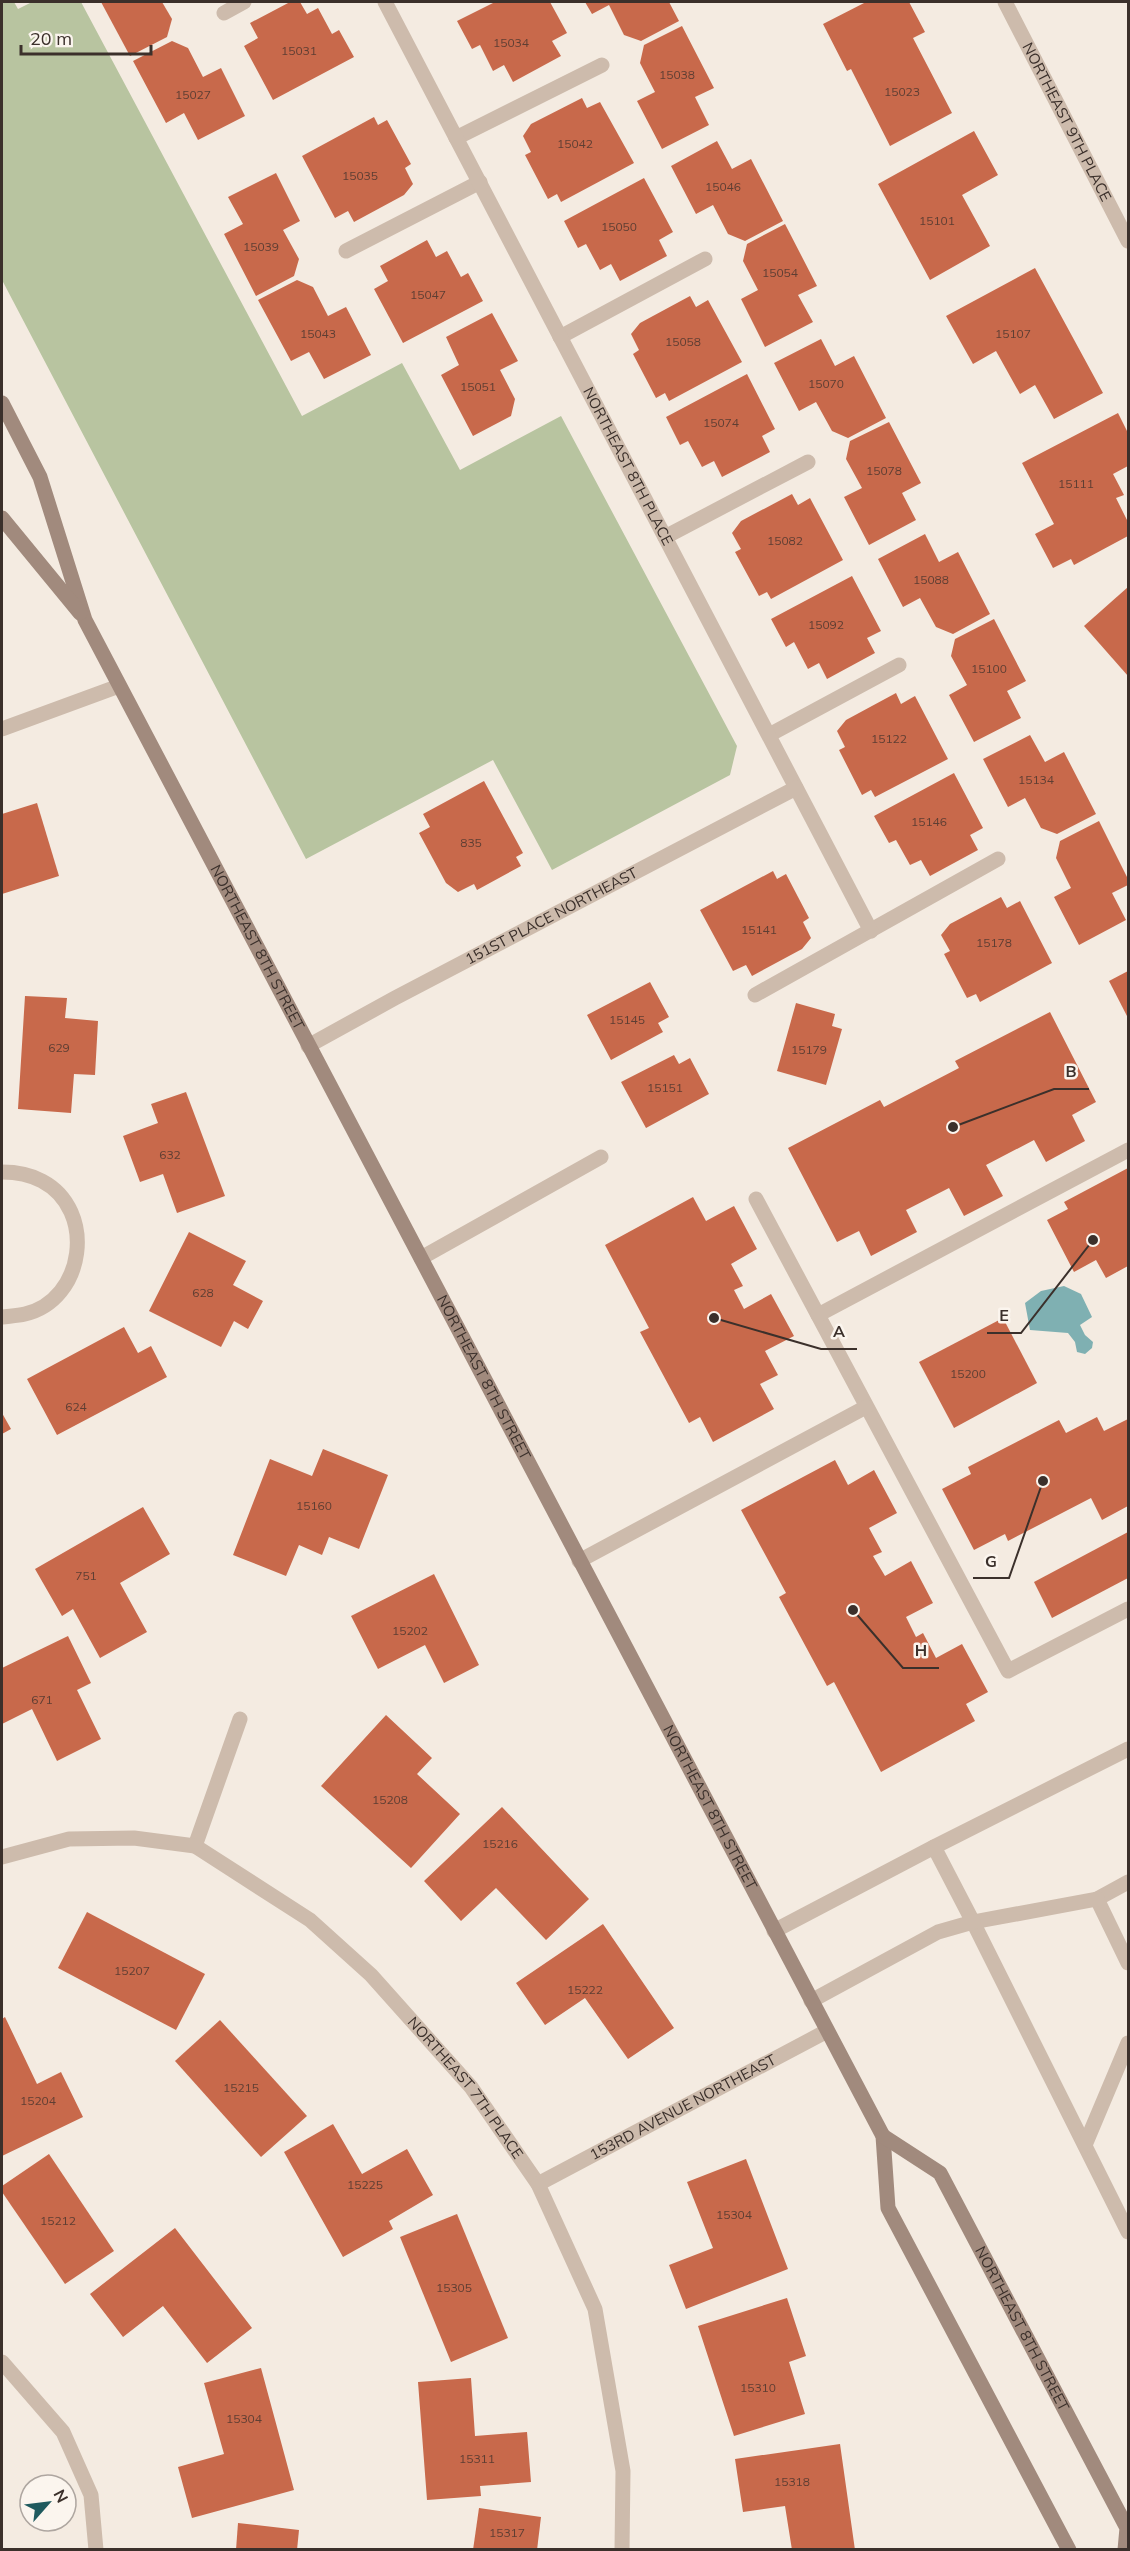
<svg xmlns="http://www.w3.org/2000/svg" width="1130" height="2551" viewBox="0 0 1130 2551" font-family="Mulish,sans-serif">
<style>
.green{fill:#b8c4a0}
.water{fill:#7fb0b2}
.building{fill:#c8694b}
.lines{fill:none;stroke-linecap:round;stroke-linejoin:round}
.service{stroke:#cdbbac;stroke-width:15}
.minor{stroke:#cdbbac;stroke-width:15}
.secondary{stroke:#a18a7d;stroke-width:15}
.labels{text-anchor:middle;stroke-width:5;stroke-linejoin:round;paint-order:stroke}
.number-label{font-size:12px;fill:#5e3e33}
.street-label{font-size:15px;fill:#3b302b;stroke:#fbf5ee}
.leader{fill:none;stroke:#3b302b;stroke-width:2}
.callout-dot{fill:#3b302b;stroke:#fbf5ee;stroke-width:2}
.callout-label{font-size:16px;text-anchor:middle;font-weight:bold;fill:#3b302b;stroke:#fbf5ee;stroke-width:5;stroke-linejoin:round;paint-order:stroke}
</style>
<rect width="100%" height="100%" fill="#f4ebe1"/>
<path class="green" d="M2,2H14L18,9L32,2H81L302,416L402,363L460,470L561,416L737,746L730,775L552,870L493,760L306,859L2,280Z"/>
<path class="water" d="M1064,1286L1081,1294L1092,1317L1080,1325L1085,1335L1093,1342L1092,1348L1085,1354L1077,1352L1075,1342L1068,1333L1030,1330L1025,1303L1041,1291Z"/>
<g class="building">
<path d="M101,2H162L172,19L167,37L130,56Z"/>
<path d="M290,2H300L307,14L318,8L332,34L339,30L354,57L273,100L244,46L258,38L250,23Z"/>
<path d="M495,2H550L567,33L552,41L561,56L513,82L504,65L493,71L480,45L472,49L457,21Z"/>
<path d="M585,2H669L679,21L641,41L624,35L609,5L592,14Z"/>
<path d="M866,2H909L925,32L913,38L952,113L890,146L851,69L847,71L823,24Z"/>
<path d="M682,26L714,88L695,97L709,125L662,149L637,101L655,92L640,63L644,45Z"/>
<path d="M172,41L188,48L203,77L221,68L245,116L198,140L184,113L166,123L133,61Z"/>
<path d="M582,98L587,108L600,102L634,163L561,202L557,194L548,199L525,155L531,152L523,136L531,124Z"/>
<path d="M374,117L378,125L387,120L411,164L405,168L413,184L404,195L354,222L348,211L335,218L302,156Z"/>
<path d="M974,131L998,175L962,195L990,246L930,280L878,184Z"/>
<path d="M717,141L732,169L751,159L783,221L745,241L728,234L713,205L696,214L671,166Z"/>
<path d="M276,173L300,221L283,230L299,259L294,276L256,296L224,234L243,224L228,197Z"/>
<path d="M644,178L673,232L659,240L667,256L620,281L611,264L600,270L586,244L578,248L564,221Z"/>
<path d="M785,224L817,286L798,295L813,322L765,347L741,299L758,290L743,261L747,244Z"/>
<path d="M427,240L436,257L447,251L461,277L468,273L483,301L403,343L374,289L388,281L380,266Z"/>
<path d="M1035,268L1103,393L1054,419L1035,385L1020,394L996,351L973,364L946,316Z"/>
<path d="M297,280L313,287L328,316L346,307L371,355L324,379L309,352L291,361L258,300Z"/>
<path d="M690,296L696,307L708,300L742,362L669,401L665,393L656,398L633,354L639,350L631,334L640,323Z"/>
<path d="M492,313L518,361L500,370L515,399L511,416L473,436L441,375L459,365L446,337Z"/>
<path d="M821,339L835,366L854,356L886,418L848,438L832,431L816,402L799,411L774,363Z"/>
<path d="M747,374L775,429L762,436L770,452L722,477L714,461L702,467L688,441L680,445L666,417Z"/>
<path d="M1118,413L1128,433V466L1113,474L1124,495L1116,498L1128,522V536L1074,565L1071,559L1053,568L1035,534L1054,524L1022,463Z"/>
<path d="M889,422L921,483L902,493L916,520L869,545L844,497L862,488L846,459L850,441Z"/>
<path d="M792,494L798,505L810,498L843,560L771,599L767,592L759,596L735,552L741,549L732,533L741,521Z"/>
<path d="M925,534L939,562L958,552L990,614L953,634L936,627L920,598L903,607L878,559Z"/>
<path d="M852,576L881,631L867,638L875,653L827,679L819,663L808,669L794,642L786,647L771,619Z"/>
<path d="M1128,587V676L1084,626Z"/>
<path d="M994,619L1026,681L1007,691L1021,718L974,742L949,695L967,685L951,656L955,639Z"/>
<path d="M896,693L901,704L915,696L948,759L875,797L871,790L862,795L839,750L845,747L837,731L846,720Z"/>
<path d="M1030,735L1045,762L1064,752L1096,814L1057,834L1041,828L1025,798L1008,807L983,759Z"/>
<path d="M954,773L983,828L970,835L978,850L930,876L921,860L910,865L896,840L889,843L874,816Z"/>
<path d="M484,781L523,853L516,857L521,866L477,890L474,884L458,892L446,883L419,833L430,827L423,814Z"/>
<path d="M37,803L59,876L2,894V814Z"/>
<path d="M1099,821L1128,879V885L1112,893L1126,920L1079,945L1054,897L1071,888L1056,858L1060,841Z"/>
<path d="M773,871L777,879L786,874L809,918L803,922L811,938L802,949L752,976L746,965L733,971L700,910Z"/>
<path d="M1001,897L1007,908L1020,901L1052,963L980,1002L976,994L967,998L944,954L950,951L941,935L950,924Z"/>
<path d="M1128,971V1018L1109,981Z"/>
<path d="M650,982L669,1017L658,1023L663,1032L611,1060L587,1015Z"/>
<path d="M25,996L67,998L65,1018L98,1021L95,1075L74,1074L71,1113L18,1109Z"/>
<path d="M796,1003L835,1014L832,1026L842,1029L826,1085L777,1071Z"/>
<path d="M1050,1012L1096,1102L1072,1115L1085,1141L1046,1162L1034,1140L986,1165L1003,1196L964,1216L949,1188L906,1210L917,1232L871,1256L859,1231L837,1242L788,1148L880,1100L884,1107L959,1068L955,1061Z"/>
<path d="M674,1055L679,1064L690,1058L709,1094L646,1128L621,1082Z"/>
<path d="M186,1092L225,1196L177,1213L163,1174L140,1182L123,1136L158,1123L151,1104Z"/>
<path d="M1128,1168V1266L1106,1278L1096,1260L1074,1272L1047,1220L1068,1209L1064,1202Z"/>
<path d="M693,1197L706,1221L734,1206L757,1249L731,1264L743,1286L734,1290L744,1309L771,1294L794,1336L765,1351L778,1375L760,1384L774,1409L713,1442L700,1417L689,1423L640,1332L649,1328L605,1245Z"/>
<path d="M189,1232L246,1261L233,1285L263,1301L248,1329L234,1321L221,1347L149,1311Z"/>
<path d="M1003,1318L1037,1383L954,1428L919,1362Z"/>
<path d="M124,1327L138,1353L151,1346L167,1377L57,1435L27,1379Z"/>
<path d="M2,1413L11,1429L2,1434Z"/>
<path d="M1097,1417L1104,1431L1128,1419V1506L1102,1520L1091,1498L1008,1541L1005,1534L974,1550L942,1489L971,1474L968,1467L1059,1420L1066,1433Z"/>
<path d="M323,1449L388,1475L359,1549L329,1537L322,1555L299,1545L286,1576L233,1555L270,1459L312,1476Z"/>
<path d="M835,1460L848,1485L874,1470L897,1513L869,1528L882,1552L873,1556L885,1576L911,1561L933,1603L906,1617L916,1637L923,1633L936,1658L962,1644L988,1692L966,1704L975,1721L881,1772L834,1682L827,1686L779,1597L786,1593L741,1510Z"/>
<path d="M143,1507L170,1554L120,1583L147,1632L100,1658L73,1609L62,1616L35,1569Z"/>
<path d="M1128,1532V1578L1052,1618L1034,1582Z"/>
<path d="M434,1574L479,1665L444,1683L425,1645L378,1669L351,1616Z"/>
<path d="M68,1636L91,1683L77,1690L101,1739L57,1761L32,1709L2,1724V1668Z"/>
<path d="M386,1715L432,1758L417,1774L460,1814L411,1868L321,1786Z"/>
<path d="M502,1807L589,1899L546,1940L496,1888L461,1921L424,1881Z"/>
<path d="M87,1912L205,1974L176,2030L58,1968Z"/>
<path d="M603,1924L674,2028L628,2059L585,1998L545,2025L516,1983Z"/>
<path d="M5,2017L37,2084L61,2072L83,2117L2,2156V2019Z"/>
<path d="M220,2020L307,2116L261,2157L175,2061Z"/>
<path d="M333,2124L362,2174L407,2149L433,2195L389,2221L393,2229L343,2257L284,2152Z"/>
<path d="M49,2154L114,2251L65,2284L2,2192V2186Z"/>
<path d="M746,2159L788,2269L686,2309L669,2265L713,2248L687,2182Z"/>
<path d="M457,2214L508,2338L451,2362L400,2237Z"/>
<path d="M175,2228L252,2328L207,2363L163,2306L123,2337L90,2294Z"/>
<path d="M787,2298L806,2356L789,2362L805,2414L734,2436L698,2326Z"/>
<path d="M261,2368L294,2490L192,2518L178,2467L224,2454L204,2383Z"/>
<path d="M471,2378L475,2436L527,2432L531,2482L480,2486L481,2496L427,2500L418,2382Z"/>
<path d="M840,2444L855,2550H792L785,2506L743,2512L735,2459Z"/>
<path d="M479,2508L541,2517L537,2550H473Z"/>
<path d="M238,2523L299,2530L297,2550H236Z"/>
</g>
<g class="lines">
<g class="service">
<path d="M224,13L244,2"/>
<path d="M456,138L602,65"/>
<path d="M346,251L480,182"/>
<path d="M560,337L705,259"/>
<path d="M665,537L808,462"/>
<path d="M2,729L119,686"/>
<path d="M769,735L899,665"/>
<path d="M755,995L998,859"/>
<path d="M756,1199L1008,1671L1128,1609"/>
<path d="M421,1258L601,1157"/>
<path d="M818,1315L1128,1150"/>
<path d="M579,1561L866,1407"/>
<path d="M1128,1882L1097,1899L1128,1963"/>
<path d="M1097,1899L973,1922L1128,2232"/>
<path d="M1085,2145L1128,2043"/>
</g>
<g class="minor">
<path id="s1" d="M385,2L871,931"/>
<path id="s2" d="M1005,2L1128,241"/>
<path id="s3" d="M308,1046L395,998L796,788"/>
<path d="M2,1172C16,1172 29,1174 42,1181C97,1210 85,1300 25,1314C17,1316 9,1316 2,1317"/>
<path id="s4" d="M240,1719L195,1846L310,1920L371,1975L471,2087L538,2184L595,2309L623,2471L622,2550"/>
<path d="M2,1857L69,1839L134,1838L195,1846"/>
<path d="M774,1931L934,1847L1128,1749"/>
<path d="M811,2001L938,1932L973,1922L934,1847"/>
<path id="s5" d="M538,2184L827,2031"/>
<path d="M2,2362L63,2432L91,2495L96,2550"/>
</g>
<g class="secondary">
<path id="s6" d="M2,403L40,477L85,620L883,2136L888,2208L1069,2550"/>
<path d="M2,518L80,613"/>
<path id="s7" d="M883,2136L940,2173L1127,2528L1125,2550"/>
</g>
</g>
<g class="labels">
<g class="number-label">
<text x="511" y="47">15034</text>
<text x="299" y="55">15031</text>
<text x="677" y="79">15038</text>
<text x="902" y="96">15023</text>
<text x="193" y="99">15027</text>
<text x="575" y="148">15042</text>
<text x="360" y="180">15035</text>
<text x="723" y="191">15046</text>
<text x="937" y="225">15101</text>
<text x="619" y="231">15050</text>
<text x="261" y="251">15039</text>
<text x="780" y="277">15054</text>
<text x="428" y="299">15047</text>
<text x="318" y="338">15043</text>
<text x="1013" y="338">15107</text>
<text x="683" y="346">15058</text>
<text x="826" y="388">15070</text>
<text x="478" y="391">15051</text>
<text x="721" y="427">15074</text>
<text x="884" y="475">15078</text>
<text x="1076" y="488">15111</text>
<text x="785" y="545">15082</text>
<text x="931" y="584">15088</text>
<text x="826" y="629">15092</text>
<text x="989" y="673">15100</text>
<text x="889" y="743">15122</text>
<text x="1036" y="784">15134</text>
<text x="929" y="826">15146</text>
<text x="471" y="847">835</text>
<text x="759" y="934">15141</text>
<text x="994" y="947">15178</text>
<text x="627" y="1024">15145</text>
<text x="59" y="1052">629</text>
<text x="809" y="1054">15179</text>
<text x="665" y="1092">15151</text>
<text x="170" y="1159">632</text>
<text x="203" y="1297">628</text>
<text x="968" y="1378">15200</text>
<text x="76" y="1411">624</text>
<text x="314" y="1510">15160</text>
<text x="86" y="1580">751</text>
<text x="410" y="1635">15202</text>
<text x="42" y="1704">671</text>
<text x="390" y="1804">15208</text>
<text x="500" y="1848">15216</text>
<text x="132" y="1975">15207</text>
<text x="585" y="1994">15222</text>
<text x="241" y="2092">15215</text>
<text x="38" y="2105">15204</text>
<text x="365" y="2189">15225</text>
<text x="734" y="2219">15304</text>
<text x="58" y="2225">15212</text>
<text x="454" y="2292">15305</text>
<text x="758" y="2392">15310</text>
<text x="244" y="2423">15304</text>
<text x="477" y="2463">15311</text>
<text x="792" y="2486">15318</text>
<text x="507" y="2537">15317</text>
</g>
<g class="street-label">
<text dy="5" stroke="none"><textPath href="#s2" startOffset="135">NORTHEAST 9TH PLACE</textPath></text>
<text dy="5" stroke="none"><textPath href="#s1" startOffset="524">NORTHEAST 8TH PLACE</textPath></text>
<text dy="5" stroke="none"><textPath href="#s3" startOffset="276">151ST PLACE NORTHEAST</textPath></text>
<text dy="5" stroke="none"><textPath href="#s6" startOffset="603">NORTHEAST 8TH STREET</textPath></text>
<text dy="5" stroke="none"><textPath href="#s6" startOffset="1089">NORTHEAST 8TH STREET</textPath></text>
<text dy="5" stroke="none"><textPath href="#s6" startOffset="1575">NORTHEAST 8TH STREET</textPath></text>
<text dy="5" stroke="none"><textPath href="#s4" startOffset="501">NORTHEAST 7TH PLACE</textPath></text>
<text dy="5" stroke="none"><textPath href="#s5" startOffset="164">153RD AVENUE NORTHEAST</textPath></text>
<text dy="5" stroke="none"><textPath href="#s7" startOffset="244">NORTHEAST 8TH STREET</textPath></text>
</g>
</g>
<path class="leader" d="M953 1127L1054 1089H1089M1093 1240L1021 1333H987M714 1318L821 1349H857M1043 1481L1009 1578H973M853 1610L903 1668H939"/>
<g class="callout-dot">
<circle cx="953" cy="1127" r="6"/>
<circle cx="1093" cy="1240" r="6"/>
<circle cx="714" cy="1318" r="6"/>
<circle cx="1043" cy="1481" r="6"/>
<circle cx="853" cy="1610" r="6"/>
</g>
<g class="callout-label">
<text x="1071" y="1077">B</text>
<text x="1004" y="1321">E</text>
<text x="839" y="1337">A</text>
<text x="991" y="1567">G</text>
<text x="921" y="1656">H</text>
</g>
<rect width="1130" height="2551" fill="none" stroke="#3b302b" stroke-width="6"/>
<g transform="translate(48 2503) rotate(62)"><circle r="28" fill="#fbf5ee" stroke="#aea6a0" stroke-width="1.5"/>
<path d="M0-4.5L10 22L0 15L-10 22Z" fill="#1f5a5e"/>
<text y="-9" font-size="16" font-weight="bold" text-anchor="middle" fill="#3b302b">N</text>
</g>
<path d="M21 45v9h130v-9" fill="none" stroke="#3b302b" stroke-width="3"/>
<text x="30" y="45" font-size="18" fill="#3b302b" stroke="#fbf5ee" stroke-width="4.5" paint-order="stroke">20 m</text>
</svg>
